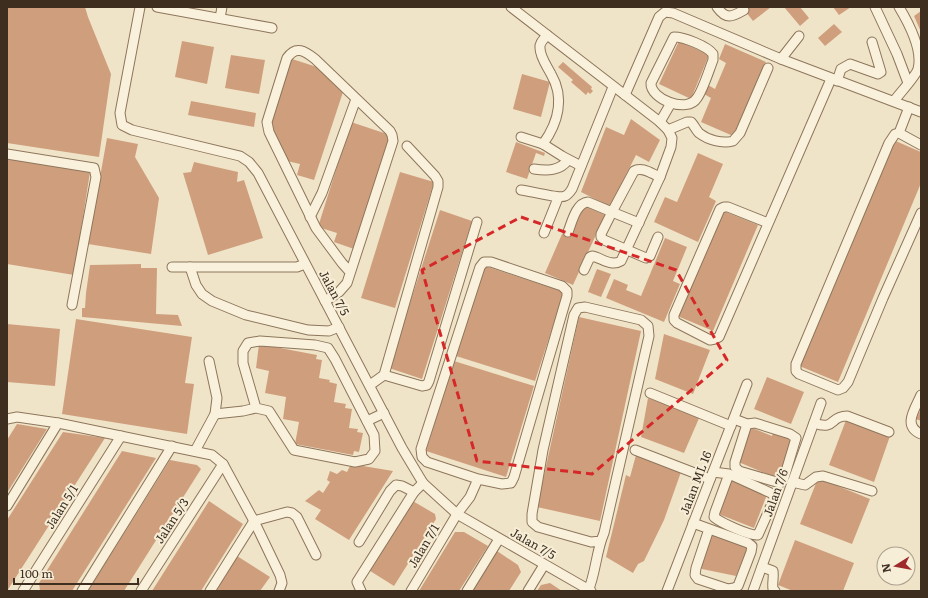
<svg xmlns="http://www.w3.org/2000/svg" width="928" height="598" viewBox="0 0 928 598" font-family="Literata,serif">
<style>
.building{fill:#cf9f7d}
.lines{fill:none;stroke-linecap:round;stroke-linejoin:round}
.minor-casing{stroke:#8d765c;stroke-width:11}
.minor{stroke:#faf1dc;stroke-width:9}
.marked{fill:none;stroke:#d62828;stroke-width:3;stroke-dasharray:8 5;stroke-linejoin:round}
.labels{text-anchor:middle;stroke-width:4;stroke-linejoin:round;paint-order:stroke}
.street-label{font-size:12px;fill:#3d2e20;stroke:#f7eed8}
</style>
<rect width="100%" height="100%" fill="#f0e4c8"/>
<g class="building">
<path d="M7,7H85L88,17L111,74L99,157L7,143Z"/>
<path d="M742,7H771L753,21Z"/>
<path d="M784,7H800L809,18L800,26Z"/>
<path d="M833,7H851L839,15Z"/>
<path d="M921,11V32L914,16Z"/>
<path d="M834,24L842,32L825,46L818,38Z"/>
<path d="M182,41L214,47L207,84L175,77Z"/>
<path d="M679,41L709,55L691,99L659,84Z"/>
<path d="M725,44L766,62L733,136L701,122L711,98L704,94L708,85L715,89L726,63L719,59Z"/>
<path d="M231,55L265,60L259,94L225,88Z"/>
<path d="M289,58L320,68L343,92L314,180L297,175L300,164L287,161L268,121Z"/>
<path d="M563,62L592,87L591,89L593,91L590,94L588,92L586,95L571,82L573,80L558,67Z"/>
<path d="M522,74L550,82L541,117L513,109Z"/>
<path d="M191,101L256,113L254,127L188,115Z"/>
<path d="M631,119L660,140L649,162L636,155L623,181L626,183L611,207L581,192L606,127L624,135Z"/>
<path d="M351,122L390,135L354,249L334,242L337,233L318,227Z"/>
<path d="M107,138L138,144L135,157L159,198L151,254L88,244Z"/>
<path d="M891,139L921,152V183L838,382L797,365Z"/>
<path d="M516,142L545,153L544,156L536,153L527,179L506,172Z"/>
<path d="M698,153L723,164L709,197L716,201L698,242L654,222L665,197L677,202Z"/>
<path d="M7,158L90,172L74,275L7,264Z"/>
<path d="M194,162L238,172L237,182L244,180L263,238L208,255L183,173L191,172Z"/>
<path d="M400,172L434,182L395,308L361,298Z"/>
<path d="M582,205L605,215L573,285L545,273L562,234L568,236Z"/>
<path d="M440,210L472,221L422,379L389,368Z"/>
<path d="M721,210L758,225L713,331L675,315Z"/>
<path d="M665,238L687,247L673,281L680,284L664,322L606,298L614,279L628,285L626,290L641,296Z"/>
<path d="M141,264V268H157L156,314L178,315L182,326L82,317V308H85L86,293L90,265Z"/>
<path d="M485,266L564,292L535,381L456,356Z"/>
<path d="M597,269L611,274L601,297L588,292Z"/>
<path d="M579,317L641,331L600,521L537,507Z"/>
<path d="M76,319L192,337L185,383L194,384L187,434L62,414Z"/>
<path d="M7,324L60,329L55,386L7,382Z"/>
<path d="M664,334L710,350L693,394L655,379Z"/>
<path d="M259,344L317,355L316,359L322,360L319,378L330,380L329,382L337,384L334,402L346,404L345,408L352,409L349,428L358,429L357,432L363,433L359,452L354,451L353,455L295,444L299,422L283,419L286,397L265,393L269,371L256,368Z"/>
<path d="M454,361L534,386L506,477L426,451Z"/>
<path d="M767,377L804,392L791,424L754,409Z"/>
<path d="M648,398L700,416L684,453L641,437Z"/>
<path d="M921,409V421L916,419Z"/>
<path d="M846,420L890,436L874,482L829,465Z"/>
<path d="M17,424L47,429L7,493V440Z"/>
<path d="M750,427L772,436L774,430L795,438L779,479L736,461Z"/>
<path d="M63,432L105,438L7,591V520Z"/>
<path d="M122,451L156,458L72,591H40L39,583Z"/>
<path d="M636,455L681,472L664,520L644,561L638,564L633,573L606,557L626,475L630,477Z"/>
<path d="M170,460L197,465L201,469L124,591H88Z"/>
<path d="M351,464L393,471L349,540L315,519L321,510L305,501L319,490L323,493L330,482L327,480L330,471L337,474L342,470L347,472Z"/>
<path d="M730,477L768,492L754,528L716,513Z"/>
<path d="M818,478L870,499L852,544L800,524Z"/>
<path d="M411,500L435,514L436,519L394,586L367,569Z"/>
<path d="M209,501L243,524L201,591H152Z"/>
<path d="M709,531L748,546L736,576L702,569L698,563Z"/>
<path d="M455,532H464L488,546L459,591H419Z"/>
<path d="M795,540L854,563L843,591H793L778,585Z"/>
<path d="M497,551L518,565L521,572L509,591H472Z"/>
<path d="M237,556L270,577L260,591H215Z"/>
<path d="M550,583L562,591H537L541,585Z"/>
</g>
<g class="lines">
<g class="minor-casing">
<g id="minor">
<path d="M140,7L120,113L122,125L132,130L240,156L249,162L258,173L402,448L423,483L457,514L591,591"/>
<path d="M157,7L272,28"/>
<path d="M511,7L660,122L668,130L672,138L671,147L660,177L621,261C611,267 602,258 592,256L590,257L584,270"/>
<path d="M717,7C726,20 732,17 744,10"/>
<path d="M875,7L897,54L908,83"/>
<path d="M220,18L222,7"/>
<path d="M674,37C684,37 707,46 713,54V60C709,70 703,90 697,98C687,114 650,99 651,83Z"/>
<path d="M781,59L799,36"/>
<path d="M837,81L841,69L850,64L878,74L881,72L872,42"/>
<path d="M625,95L659,17L665,12L673,13L781,59L921,112"/>
<path d="M894,101C899,94 916,76 918,69C923,50 908,22 899,7"/>
<path d="M909,107L899,133L921,145"/>
<path d="M660,122L671,103"/>
<path d="M668,130L687,122H691C694,125 696,130 699,133C708,140 722,144 733,141L740,133L768,68"/>
<path d="M899,133L895,134L889,143L796,364V371L799,374L838,390L843,388L848,382L883,298L921,213"/>
<path d="M521,137L543,144L562,156L581,166"/>
<path d="M543,144C558,123 565,98 551,74C547,66 540,57 540,48C539,43 544,39 547,35"/>
<path d="M7,154L94,168L96,177L72,305"/>
<path d="M534,169C547,171 560,171 568,160"/>
<path d="M521,190C530,191 559,199 565,196C568,195 570,192 572,189L613,87"/>
<path d="M310,217L322,193L356,99"/>
<path d="M639,223L612,212L634,171C642,166 652,174 660,177"/>
<path d="M768,223L728,207H724L720,209L674,315V320L677,323L710,340L715,339L719,337L831,79"/>
<path d="M568,232C572,222 576,203 588,202L612,212L601,234V237L604,240L646,258L650,256L658,237"/>
<path d="M544,233L558,198"/>
<path d="M172,267H297L305,264"/>
<path d="M190,267L196,285L202,294L212,301L246,315L308,330L329,331L339,327"/>
<path d="M325,301L339,292L347,283L393,141L392,135L390,131L315,59C305,51 296,45 287,58L267,122L269,132L316,228L342,263L350,272"/>
<path d="M384,375L422,386L427,385L429,381L477,222"/>
<path d="M370,385L384,375L438,187V181L435,176L407,146"/>
<path d="M650,393L731,426"/>
<path d="M921,395C915,409 902,426 921,434"/>
<path d="M215,414L243,411L256,408L243,363V351L248,343L260,341L315,345L328,348L335,359L374,435L375,451L369,459L355,462L294,450L269,411L256,408"/>
<path d="M7,419L17,417L58,423L212,455L223,464L254,521L280,575L282,583L279,591"/>
<path d="M734,419L747,424L755,423L790,434L796,438L784,478L780,483L739,471L735,467V462L747,424"/>
<path d="M367,421L384,413"/>
<path d="M814,423C836,431 829,416 847,416L889,432"/>
<path d="M635,450L710,479"/>
<path d="M195,451L215,414L217,398L209,361"/>
<path d="M713,472L729,474L773,494L774,499L758,535C750,536 721,523 714,517L715,512L729,474"/>
<path d="M792,482L805,485L816,477L823,476L872,491"/>
<path d="M7,506L58,423"/>
<path d="M693,523L748,543L752,546L751,552L738,586L734,588L728,589L698,579L695,575L696,568L709,529"/>
<path d="M359,542L390,491L396,485L402,486L414,492"/>
<path d="M762,567L773,571C774,577 772,583 773,589L775,591"/>
<path d="M23,591L121,436"/>
<path d="M82,591L172,446"/>
<path d="M141,591L223,464"/>
<path d="M210,591L254,521L287,512L292,513L297,517L316,555"/>
<path d="M361,591L357,582L414,492L423,483"/>
<path d="M411,591L457,514L470,497L478,479L502,484L511,483L514,477L567,296V291L562,286L491,262H484L480,267L421,449L422,457L427,462L478,479"/>
<path d="M467,591L499,539"/>
<path d="M528,591L544,565"/>
<path d="M588,591C596,573 596,551 604,533L649,336L648,326L641,320L585,307L578,308L574,315L543,450L532,514V522L538,527L591,542L601,541"/>
<path d="M667,591L747,384"/>
<path d="M753,591L821,403"/>
</g>
</g>
<use href="#minor" class="minor"/>
</g>
<path class="marked" d="M521,217L676,270L727,360L592,474L477,461L422,270Z"/>
<g class="labels">
<g class="street-label">
<text transform="translate(334 293) rotate(62)" y="4">Jalan 7/5</text>
<text transform="translate(696 483) rotate(-69)" y="4">Jalan ML 16</text>
<text transform="translate(776 493) rotate(-70)" y="4">Jalan 7/6</text>
<text transform="translate(62 507) rotate(-58)" y="4">Jalan 5/1</text>
<text transform="translate(172 521) rotate(-57)" y="4">Jalan 5/3</text>
<text transform="translate(533 544) rotate(30)" y="4">Jalan 7/5</text>
<text transform="translate(424 546) rotate(-59)" y="4">Jalan 7/1</text>
</g>
</g>
<rect width="928" height="598" fill="none" stroke="#3d2e20" stroke-width="16"/>
<g transform="translate(896 566) rotate(259)"><circle r="19" fill="#f7eed8" stroke="#ada18e"/>
<path d="M0-3L7 15L0 10L-7 15Z" fill="#9e2a2b"/>
<text y="-6" font-size="11" font-weight="bold" text-anchor="middle" fill="#3d2e20">N</text>
</g>
<path d="M14 578v6h124v-6" fill="none" stroke="#3d2e20" stroke-width="2"/>
<text x="20" y="578" font-size="12" fill="#3d2e20" stroke="#f7eed8" stroke-width="3" paint-order="stroke">100 m</text>
</svg>
